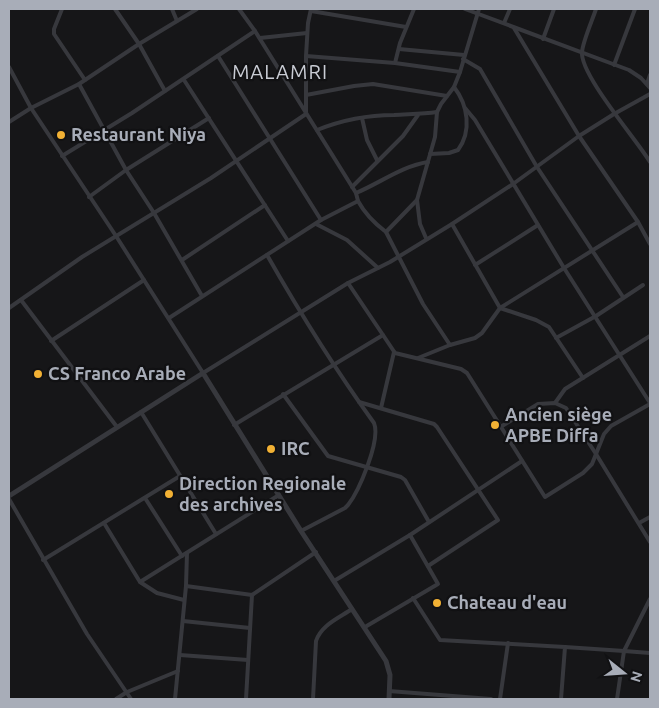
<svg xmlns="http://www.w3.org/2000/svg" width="659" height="708" viewBox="0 0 659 708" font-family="Ubuntu,sans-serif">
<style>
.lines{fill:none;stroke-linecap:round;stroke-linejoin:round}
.minor{stroke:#37383d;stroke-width:4}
.tertiary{stroke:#37383d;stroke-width:5}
.poi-dot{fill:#f2b134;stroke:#111113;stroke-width:2}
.labels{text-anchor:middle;stroke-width:4.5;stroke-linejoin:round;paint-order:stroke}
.poi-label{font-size:18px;font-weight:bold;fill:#a8adb8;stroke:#111113;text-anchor:start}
.quarter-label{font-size:20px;letter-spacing:1px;fill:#c9ccd4;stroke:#111113}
</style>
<rect width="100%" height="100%" fill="#161618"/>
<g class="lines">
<g class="minor">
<path d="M62,9L54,29V34L85,80"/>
<path d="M115,9L139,44L165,91"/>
<path d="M172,9L177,21"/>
<path d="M239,9L255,31L356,193"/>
<path d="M465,9L629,70L641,78L650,88"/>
<path d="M596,9C592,21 583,41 582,52C580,75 637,140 650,162"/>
<path d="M311,11L406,27"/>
<path d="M504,23L510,9"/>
<path d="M514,28L579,136L638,222L650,244"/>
<path d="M260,38L307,33"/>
<path d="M543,39L554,9"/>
<path d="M399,49L464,55"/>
<path d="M218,56L321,220"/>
<path d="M306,56L395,63L460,72"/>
<path d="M463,59L480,69L537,167L623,297"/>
<path d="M395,63L400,43L414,9"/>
<path d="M614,65L635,9"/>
<path d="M9,67L31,108L116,236L203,373L348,283L390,262L452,224L513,184L579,136L614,114L650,94"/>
<path d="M184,80L288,241"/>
<path d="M79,84L126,170L154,213L202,296"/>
<path d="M647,84L650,75"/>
<path d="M306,95L354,86L373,84L447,96"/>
<path d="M465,108L475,120L564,268L650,403"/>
<path d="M306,112V56L308,23L311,9"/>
<path d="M362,118L367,140L377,160"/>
<path d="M9,122L31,108L79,84L139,44L197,9"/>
<path d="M317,130C342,120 367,115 394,115C408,114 422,114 437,112"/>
<path d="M430,154L449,153L458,150C472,131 468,105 454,87"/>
<path d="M62,156L132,113L255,31"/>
<path d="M352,187L403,136L418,115"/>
<path d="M89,197L126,170L209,118"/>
<path d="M358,201C365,214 374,223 386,232L423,304L450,345"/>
<path d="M316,224L347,240L378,268"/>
<path d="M452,224L500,308L536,320L549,327L583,378"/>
<path d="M386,232L417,200"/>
<path d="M426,238L420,224L417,200L435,137L437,112L441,104L454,87L460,72L479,9"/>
<path d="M267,255C300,313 335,369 374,423C381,440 359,491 348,505L345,508L301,531"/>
<path d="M182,260L265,205"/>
<path d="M475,265L538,225"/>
<path d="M348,283L383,335"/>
<path d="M21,300L117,427"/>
<path d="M9,308L82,257L211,178L306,114"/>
<path d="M169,318L321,220L358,201L356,193C380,183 402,166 428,162"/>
<path d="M556,338L596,316L643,285"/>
<path d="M51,341L144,280"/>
<path d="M418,358L450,345L475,338L482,333L500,308L638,222"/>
<path d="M283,394L328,456L401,477L405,480L429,522"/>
<path d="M359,402L434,424L437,427L498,520L428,566"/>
<path d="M555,403L565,389L650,336"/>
<path d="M381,408L394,352"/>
<path d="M141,412L216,534"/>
<path d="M234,425L383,335L395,353L461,369L467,373L545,497L583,473L592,464L604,434L611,426L650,404"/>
<path d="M502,426L538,404L555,403L566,408L596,454L650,542"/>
<path d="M145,498L182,556"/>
<path d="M9,499L87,634L131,699"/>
<path d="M104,523L140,582L157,593L184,600"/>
<path d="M639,523L650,517"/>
<path d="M410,535L522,461"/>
<path d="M43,560L180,476"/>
<path d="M334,581L410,535L438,584L365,627"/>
<path d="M140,582L279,495"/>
<path d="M186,586L252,595L316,552"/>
<path d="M413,598L440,640L565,647L561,699"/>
<path d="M183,621L250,628"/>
<path d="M565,647L624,651L650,599"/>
<path d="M180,655L248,660"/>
<path d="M389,691L491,699"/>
<path d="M116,699L127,692L178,671"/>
<path d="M175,699L186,586L187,553"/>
<path d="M246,699L252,595"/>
<path d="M313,699L316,641C321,625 339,618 352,609"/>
<path d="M500,699L508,643"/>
<path d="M617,699L624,651L650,653"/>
</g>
<path class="tertiary" d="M9,496L203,373L301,531L386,661L390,675L389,699"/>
</g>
<g class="poi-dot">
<circle cx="61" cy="135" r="5"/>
<circle cx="38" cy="374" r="5"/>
<circle cx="495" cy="425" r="5"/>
<circle cx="271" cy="449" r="5"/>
<circle cx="169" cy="494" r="5"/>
<circle cx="437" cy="603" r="5"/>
</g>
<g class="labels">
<g class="poi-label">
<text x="71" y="141">Restaurant Niya</text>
<text x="48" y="380">CS Franco Arabe</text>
<text x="505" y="421">Ancien siège<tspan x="505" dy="21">APBE Diffa</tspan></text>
<text x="281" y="455">IRC</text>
<text x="179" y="490">Direction Regionale<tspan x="179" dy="21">des archives</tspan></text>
<text x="447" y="609">Chateau d'eau</text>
</g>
<g class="quarter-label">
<text x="280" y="79">MALAMRI</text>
</g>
</g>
<rect width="659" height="708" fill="none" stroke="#a8adb8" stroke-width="20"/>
<g transform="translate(624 673) rotate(107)" stroke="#111113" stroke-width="4" paint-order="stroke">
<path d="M0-4L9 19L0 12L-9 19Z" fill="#a8adb8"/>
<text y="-8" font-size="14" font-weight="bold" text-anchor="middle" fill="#a8adb8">N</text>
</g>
</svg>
